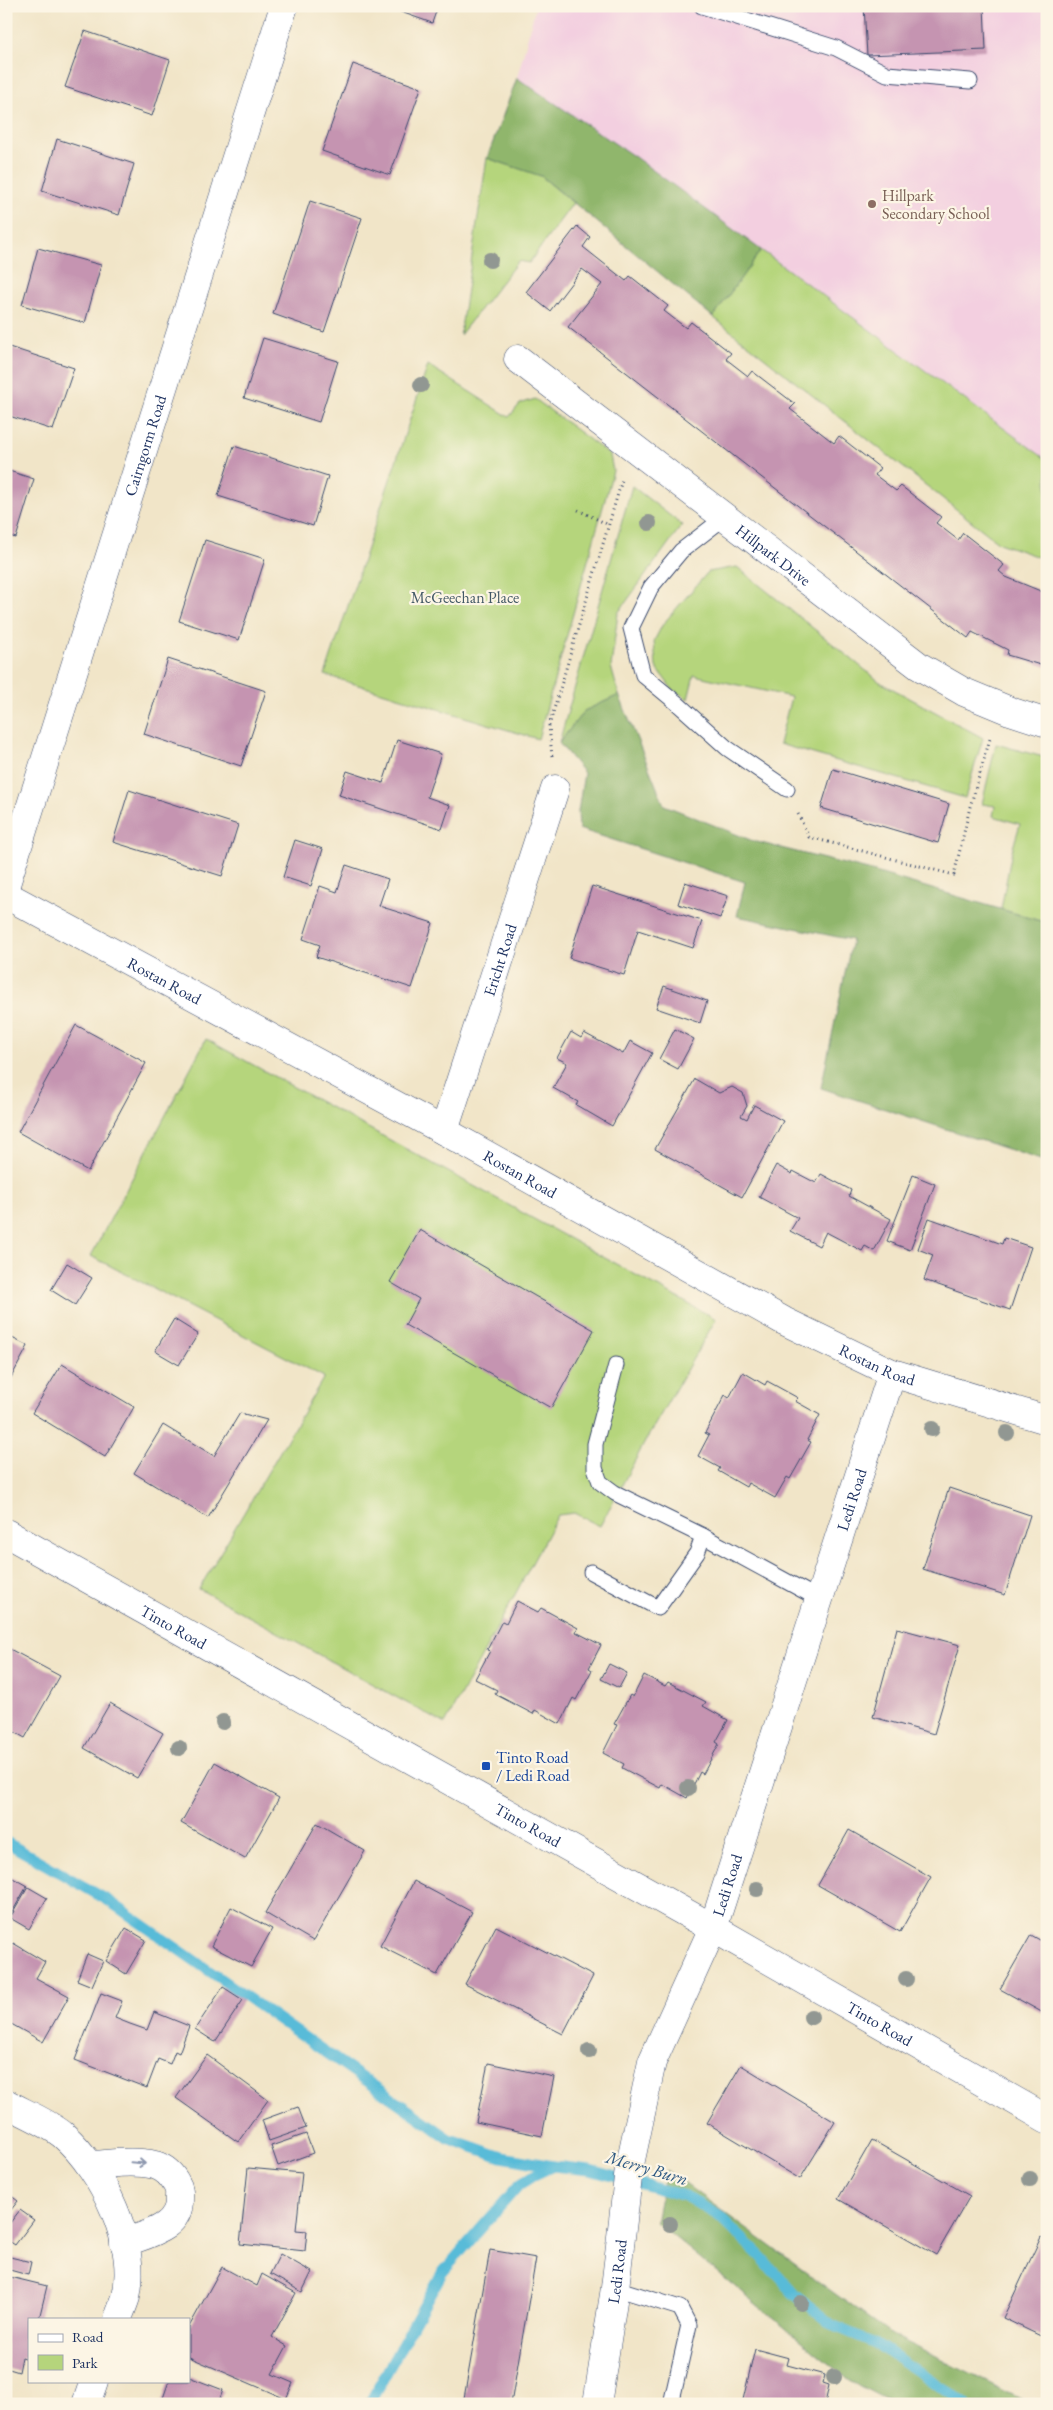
<svg xmlns="http://www.w3.org/2000/svg" width="1053" height="2410" viewBox="0 0 1053 2410" font-family="'EB Garamond',serif">
<style>
.built{fill:#f3cfe0}
.green{fill:#b5d57c;stroke:#68826d}
.forest{fill:#90b66c;stroke:#567265}
.lines{fill:none;stroke-linecap:round;stroke-linejoin:round}
.stream{stroke:#59bbd8;stroke-width:11}
.building{fill:#c594b1}
.lane-casing{stroke:#3b4a6e;stroke-width:17}
.street-casing{stroke:#3b4a6e;stroke-width:29}
.path{stroke:#3b4a6e;stroke-width:3;stroke-dasharray:1 4;stroke-linecap:butt}
.lane{stroke:#fff;stroke-width:15}
.street{stroke:#fff;stroke-width:28}
.tree{fill:#919792}
.oneway{stroke:#8d97ae}
.education-dot{fill:#8d6e63;stroke:#fcf5e5;stroke-width:2}
.transit-dot{fill:#1a4fb4;stroke:#fcf5e5;stroke-width:2}
.labels{text-anchor:middle;stroke-width:4.5;stroke-linejoin:round;paint-order:stroke}
.education-label{font-size:16px;fill:#785e54;stroke:#fcf5e5;text-anchor:start}
.street-label{font-size:16px;fill:#1b2f5e;stroke:#fcf5e5}
.park-label{font-size:16px;fill:#425866;stroke:#fcf5e5}
.transit-label{font-size:16px;fill:#164399;stroke:#fcf5e5;text-anchor:start}
.water-label{font-size:18px;font-style:italic;fill:#2e5983;stroke:#fcf5e5}
</style>
<rect width="100%" height="100%" fill="#fcf5e5"/>
<filter id="ink" filterUnits="userSpaceOnUse"><feTurbulence type="fractalNoise" baseFrequency=".02" numOctaves="2"/><feDisplacementMap in="SourceGraphic" scale="10" xChannelSelector="R" yChannelSelector="G"/><feConvolveMatrix kernelMatrix="1 2 1 2 8 2 1 2 1" color-interpolation-filters="sRGB"/></filter>
<filter id="wash" filterUnits="userSpaceOnUse"><feTurbulence type="fractalNoise" baseFrequency=".0096" numOctaves="4" result="noise"/><feDisplacementMap in="SourceGraphic" scale="20" xChannelSelector="R" yChannelSelector="G"/><feGaussianBlur stdDeviation="1.12" result="paint"/><feColorMatrix in="noise" values="0 0 0 0 0 0 0 0 0 0 0 0 0 0 0 0 0 1.4 0 .05"/><feComposite in="paint" operator="in"/></filter>
<g filter="url(#wash)">
<rect width="100%" height="100%" fill="#f1e5c8"/>
<path class="built" d="M536,6H1047V460L635,157L517,78Z"/>
<g class="green">
<path d="M487,158L541,176L573,203L529,263L518,261L460,335Z"/>
<path d="M761,250L1047,460V560L999,543L713,317Z"/>
<path d="M428,365L509,417L520,404L535,399L610,455L613,471L538,739L325,675Z"/>
<path d="M632,486L682,525L618,613L611,667L619,695L584,711L559,743Z"/>
<path d="M737,567L880,682L983,738L965,798L779,744L791,697L694,675L688,699L672,689L656,667L654,641L663,624L708,572Z"/>
<path d="M996,744L1047,758V923L1001,909L1012,851L1020,824L993,816L995,806L982,804Z"/>
<path d="M206,1039L716,1319L646,1440L600,1526L574,1513L558,1515L445,1724L199,1589L324,1377L91,1256Z"/>
</g>
<g class="forest">
<path d="M517,78L635,157L761,250L713,317L541,176L487,158Z"/>
<path d="M619,695L664,805L753,841L868,870L1047,923V1162L821,1088L852,940L737,916L745,882L579,829L578,812L584,773L559,743L584,711Z"/>
<path d="M666,2170L890,2334L1031,2404H895L850,2381L656,2222Z"/>
</g>
<g class="lines">
<g class="stream">
<path d="M6,1842L109,1901L450,2139L502,2157L553,2166"/>
<path d="M369,2404L442,2273L519,2185L536,2174L553,2166L590,2170L685,2196L719,2216L761,2257L793,2293L832,2325L875,2343L966,2404"/>
</g>
</g>
<g id="blocks">
<g class="building">
<path d="M384,6H438L432,23Z"/>
<path d="M864,6H984L986,50L867,55Z"/>
<path d="M85,31L170,60L152,116L65,87Z"/>
<path d="M353,64L421,88L390,175L322,151Z"/>
<path d="M57,139L134,164L119,215L42,191Z"/>
<path d="M310,201L362,218L324,332L273,314Z"/>
<path d="M577,226L590,237L583,247L626,281L630,276L668,306L664,311L686,328L691,322L731,353L726,359L748,376L752,371L795,404L790,409L834,443L839,436L880,468L875,475L896,491L901,486L941,517L936,523L958,540L963,533L1004,565L999,571L1006,577L1043,592L1047,585V667L1007,655L1008,650L972,632L968,638L568,327L602,284L582,269L550,311L526,292Z"/>
<path d="M38,248L101,265L85,323L22,305Z"/>
<path d="M263,338L338,361L319,422L244,398Z"/>
<path d="M6,346L74,368L53,430L6,415Z"/>
<path d="M234,446L328,476L313,526L218,496Z"/>
<path d="M6,470L34,479L16,538L6,535Z"/>
<path d="M205,540L265,559L239,640L179,621Z"/>
<path d="M168,659L266,691L241,766L144,734Z"/>
<path d="M397,740L441,754L427,797L450,805L442,829L339,795L347,771L383,783Z"/>
<path d="M833,769L949,804L938,843L821,808Z"/>
<path d="M129,790L238,825L222,876L113,842Z"/>
<path d="M295,840L323,849L311,886L283,877Z"/>
<path d="M346,865L388,879L379,906L433,923L412,988L316,957L320,945L303,939L320,886L337,892Z"/>
<path d="M685,882L728,896L720,918L678,904Z"/>
<path d="M592,886L702,921L693,948L638,930L624,975L569,958Z"/>
<path d="M664,986L707,1001L700,1023L656,1008Z"/>
<path d="M76,1025L146,1063L88,1171L18,1132Z"/>
<path d="M675,1029L694,1039L678,1069L659,1059Z"/>
<path d="M571,1032L581,1038L584,1033L623,1054L630,1041L652,1053L612,1126L576,1105L578,1102L553,1088L567,1063L557,1058Z"/>
<path d="M695,1079L719,1093L732,1087L743,1093L747,1106L741,1116L747,1119L754,1105L783,1121L742,1197L655,1149Z"/>
<path d="M776,1165L792,1174L793,1171L816,1183L821,1174L851,1190L849,1196L891,1219L874,1251L865,1246L862,1251L826,1232L819,1246L790,1231L798,1218L759,1197Z"/>
<path d="M913,1175L935,1184L910,1250L887,1241Z"/>
<path d="M929,1218L1002,1244L1004,1238L1031,1247L1010,1310L924,1280L933,1255L918,1249Z"/>
<path d="M420,1230L594,1330L551,1408L405,1325L419,1299L390,1282Z"/>
<path d="M67,1263L92,1278L75,1305L51,1290Z"/>
<path d="M174,1319L198,1334L179,1365L155,1351Z"/>
<path d="M6,1335L28,1346L6,1387Z"/>
<path d="M62,1364L134,1407L105,1457L32,1413Z"/>
<path d="M743,1372L765,1385L767,1381L798,1398L795,1401L820,1415L807,1440L811,1442L790,1479L787,1477L775,1498L748,1483L746,1487L718,1471L720,1468L698,1456L709,1435L705,1433L725,1395L729,1398Z"/>
<path d="M240,1413L267,1420L208,1518L134,1473L163,1425L214,1456Z"/>
<path d="M949,1488L1030,1515L1005,1595L923,1569Z"/>
<path d="M517,1601L538,1612L541,1608L578,1628L576,1632L601,1645L589,1668L592,1670L576,1700L573,1698L560,1724L535,1710L533,1714L495,1694L497,1690L475,1679L490,1651L487,1650L502,1621L506,1623Z"/>
<path d="M897,1628L960,1645L934,1734L873,1717Z"/>
<path d="M6,1647L60,1676L25,1738L6,1727Z"/>
<path d="M609,1664L627,1673L619,1688L601,1679Z"/>
<path d="M644,1675L665,1686L668,1682L706,1702L703,1706L728,1720L716,1742L719,1744L703,1774L700,1772L687,1798L662,1784L660,1788L622,1768L624,1764L603,1753L617,1725L614,1724L630,1695L633,1697Z"/>
<path d="M110,1703L163,1733L137,1778L84,1748Z"/>
<path d="M215,1762L279,1798L245,1859L181,1823Z"/>
<path d="M317,1823L365,1851L313,1941L265,1913Z"/>
<path d="M849,1830L931,1877L900,1932L818,1885Z"/>
<path d="M11,1877L27,1886L6,1923V1886Z"/>
<path d="M414,1881L472,1912L437,1975L380,1946Z"/>
<path d="M28,1887L47,1898L29,1929L10,1918Z"/>
<path d="M231,1907L272,1929L251,1967L211,1946Z"/>
<path d="M496,1926L593,1976L563,2034L465,1984Z"/>
<path d="M126,1928L146,1940L126,1974L106,1961Z"/>
<path d="M1031,1935L1047,1944V2015L1000,1989Z"/>
<path d="M13,1943L45,1962L36,1978L69,1996L43,2042L6,2021V1954Z"/>
<path d="M87,1954L103,1961L92,1986L77,1980Z"/>
<path d="M223,1987L243,2000L215,2042L195,2029Z"/>
<path d="M101,1993L122,2001L115,2018L130,2024L147,2030L154,2012L189,2026L179,2053L175,2051L170,2064L158,2059L147,2088L75,2060Z"/>
<path d="M207,2055L268,2100L238,2142L176,2098Z"/>
<path d="M488,2063L554,2077L542,2136L476,2122Z"/>
<path d="M741,2065L835,2122L800,2179L707,2123Z"/>
<path d="M298,2107L306,2128L269,2141L262,2120Z"/>
<path d="M306,2134L313,2153L278,2166L271,2146Z"/>
<path d="M872,2140L970,2196L936,2255L838,2199Z"/>
<path d="M248,2168L302,2173L296,2230L307,2231L305,2251L240,2244Z"/>
<path d="M6,2192L18,2201L6,2216Z"/>
<path d="M20,2210L34,2220L15,2245L6,2239V2228Z"/>
<path d="M1041,2237L1047,2240V2339L1003,2318Z"/>
<path d="M490,2250L536,2258L511,2404H463Z"/>
<path d="M280,2254L312,2272L302,2292L270,2274Z"/>
<path d="M6,2256L31,2262L28,2275L6,2269Z"/>
<path d="M222,2267L257,2286L262,2274L296,2293L272,2337L287,2346L272,2374L293,2383L286,2399L189,2357V2327Z"/>
<path d="M6,2276L47,2286L39,2319H29V2359L22,2357L19,2372L6,2368Z"/>
<path d="M755,2349L789,2358L787,2365L825,2375L823,2383L829,2385L825,2404H742Z"/>
<path d="M189,2377L223,2390L218,2404H161L169,2381H189Z"/>
</g>
</g>
</g>
<g filter="url(#ink)">
<use href="#blocks" fill-opacity="0" stroke="#3b4a6e" stroke-width="1"/>
<g class="lines">
<g class="lane-casing">
<g id="lane">
<path d="M702,6L836,48L887,74L970,81"/>
<path d="M725,517L681,551L651,587L631,628L643,675L678,704L727,748L787,789"/>
<path d="M616,1365L595,1444V1468L600,1482L615,1493L703,1536L819,1599"/>
<path d="M591,1572L658,1608L697,1553L703,1536"/>
<path d="M615,2288L680,2308L689,2325L671,2404"/>
</g>
</g>
<g class="street-casing">
<g id="street">
<path id="s1" d="M518,359L919,666L964,692L1010,711L1047,723"/>
<path id="s2" d="M6,884L284,6"/>
<path id="s3" d="M6,895L444,1131L784,1321L892,1373L1047,1420"/>
<path id="s4" d="M444,1131L555,789"/>
<path id="s5" d="M6,1533L713,1928L1047,2119"/>
<path d="M6,2103C24,2113 47,2122 63,2135C103,2170 138,2244 126,2297C124,2304 120,2312 118,2319"/>
<path d="M90,2165C111,2164 134,2160 155,2165C165,2168 172,2175 177,2185C180,2190 179,2194 179,2199C180,2228 147,2234 124,2243"/>
<path d="M86,2404L94,2381"/>
<path id="s6" d="M597,2404L615,2288L629,2169L652,2062L713,1928L892,1373"/>
</g>
</g>
<g class="path">
<path d="M578,510L609,525"/>
<path d="M552,756L549,726L622,480"/>
<path d="M798,814L809,837L954,875L970,807L990,739"/>
</g>
<use href="#lane" class="lane"/>
<use href="#street" class="street"/>
</g>
<g class="tree">
<circle cx="490" cy="260" r="8"/>
<circle cx="421" cy="385" r="8"/>
<circle cx="649" cy="523" r="8"/>
<circle cx="932" cy="1429" r="8"/>
<circle cx="1007" cy="1433" r="8"/>
<circle cx="223" cy="1722" r="8"/>
<circle cx="179" cy="1748" r="8"/>
<circle cx="688" cy="1788" r="8"/>
<circle cx="757" cy="1889" r="8"/>
<circle cx="906" cy="1979" r="8"/>
<circle cx="811" cy="2017" r="8"/>
<circle cx="589" cy="2051" r="8"/>
<circle cx="1030" cy="2179" r="8"/>
<circle cx="670" cy="2224" r="8"/>
<circle cx="801" cy="2303" r="8"/>
<circle cx="834" cy="2377" r="8"/>
</g>
<defs><path id="oneway-shaft" d="M-6 0H5M1.5-3L5.5 0L1.5 3" fill="none" stroke-width="1.6" stroke-linecap="round" stroke-linejoin="round" transform="scale(1.25)"/></defs>
<use class="oneway" href="#oneway-shaft" transform="translate(138 2163) rotate(5)"/>
</g>
<circle class="education-dot" cx="872" cy="204" r="5"/>
<rect class="transit-dot" x="481" y="1761" width="10" height="10" rx="2.5"/>
<g class="labels">
<g class="education-label">
<text x="882" y="201">Hillpark<tspan x="882" dy="18">Secondary School</tspan></text>
</g>
<g class="street-label">
<text dy="6" stroke="none"><textPath href="#s2" startOffset="460">Cairngorm Road</textPath></text>
<text dy="6" stroke="none"><textPath href="#s1" startOffset="322">Hillpark Drive</textPath></text>
<text dy="6" stroke="none"><textPath href="#s4" startOffset="180">Ericht Road</textPath></text>
<text dy="6" stroke="none"><textPath href="#s3" startOffset="180">Rostan Road</textPath></text>
<text dy="6" stroke="none"><textPath href="#s3" startOffset="585">Rostan Road</textPath></text>
<text dy="6" stroke="none"><textPath href="#s3" startOffset="990">Rostan Road</textPath></text>
<text dy="6" stroke="none"><textPath href="#s6" startOffset="944">Ledi Road</textPath></text>
<text dy="6" stroke="none"><textPath href="#s5" startOffset="192">Tinto Road</textPath></text>
<text dy="6" stroke="none"><textPath href="#s5" startOffset="598">Tinto Road</textPath></text>
<text dy="6" stroke="none"><textPath href="#s6" startOffset="539">Ledi Road</textPath></text>
<text dy="6" stroke="none"><textPath href="#s5" startOffset="1002">Tinto Road</textPath></text>
<text dy="6" stroke="none"><textPath href="#s6" startOffset="134">Ledi Road</textPath></text>
</g>
<g class="park-label">
<text x="465" y="603">McGeechan Place</text>
</g>
<g class="transit-label">
<text x="496" y="1763">Tinto Road<tspan x="496" dy="18">/ Ledi Road</tspan></text>
</g>
<g class="water-label">
<text transform="translate(647 2168) rotate(16)" y="6">Merry Burn</text>
</g>
</g>
<rect width="1053" height="2410" fill="none" stroke="#fcf5e5" stroke-width="25"/>
<rect x="28" y="2318" width="162" height="65" fill="#fcf5e5" stroke="#a2a6af"/>
<rect x="38" y="2334" width="25" height="8" fill="#ffffff" stroke="#a2a6af"/>
<text x="72" y="2342" font-size="15" fill="#1b2f5e">Road</text>
<rect x="38" y="2355" width="25" height="15" fill="#b5d57c" stroke="#a2a6af"/>
<text x="72" y="2368" font-size="15" fill="#1b2f5e">Park</text>
</svg>
